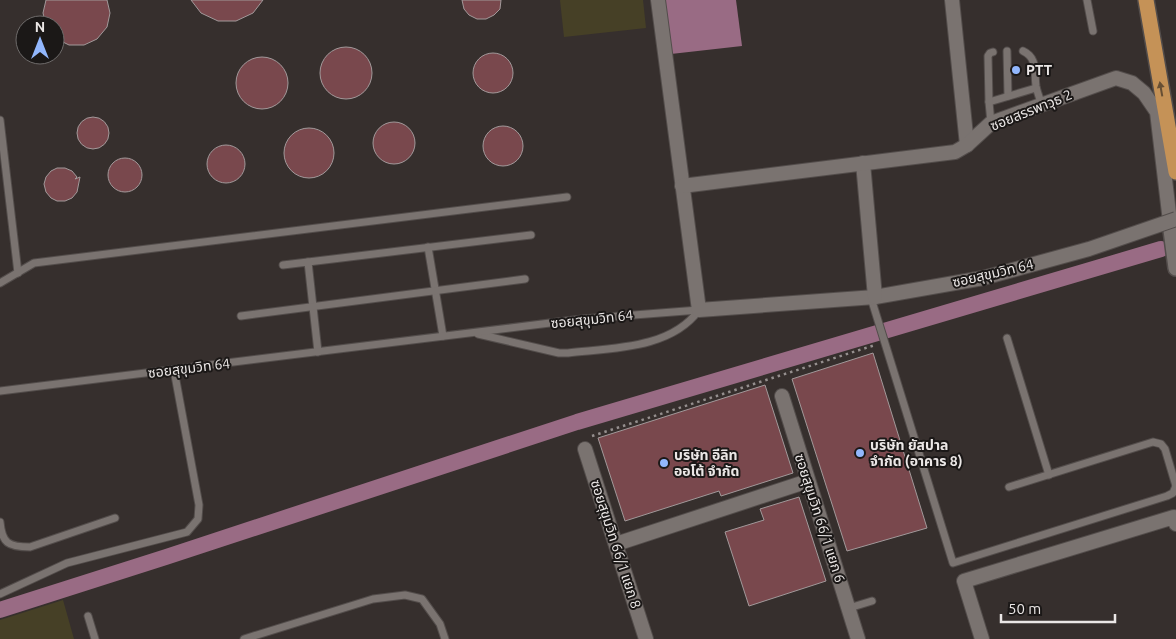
<svg xmlns="http://www.w3.org/2000/svg" width="1176" height="639" viewBox="0 0 1176 639" font-family="Ubuntu,'Noto Sans Thai',sans-serif">
<style>
.green{fill:#464026}
.water{fill:#996b84}
.lines{fill:none;stroke-linecap:round;stroke-linejoin:round}
.canal{stroke:#996b84;stroke-width:16}
.building{fill:#79484d;stroke:#a2999a}
.lane-casing{stroke:#534d4b;stroke-width:9}
.street-casing{stroke:#534d4b;stroke-width:16}
.secondary-casing{stroke:#534d4b;stroke-width:18}
.highway-casing{stroke:#534d4b;stroke-width:18}
.path{stroke:#958f8e;stroke-width:2.5;stroke-dasharray:2.5 4;stroke-linecap:butt}
.lane{stroke:#7a7370;stroke-width:7}
.street{stroke:#7a7370;stroke-width:14}
.secondary{stroke:#7a7370;stroke-width:15}
.highway{stroke:#c59257;stroke-width:15}
.street-bridge-casing{stroke:#534d4b;stroke-width:16;stroke-linecap:butt}
.street-bridge{stroke:#7a7370;stroke-width:14}
.oneway{fill:#674f34}
.poi-dot{fill:#92b7fd;stroke:#1b1817;stroke-width:2}
.labels{text-anchor:middle;stroke-width:4;stroke-linejoin:round;paint-order:stroke}
.poi-label{font-size:14px;font-weight:bold;fill:#ebe7e6;stroke:#1b1817;text-anchor:start}
.street-label{font-size:14px;fill:#ebe7e6;stroke:#1b1817}
</style>
<rect width="100%" height="100%" fill="#362f2d"/>
<g class="green">
<path d="M560,0H643L646,28L564,37Z"/>
<path d="M63,600L74,639H0V620Z"/>
</g>
<path class="water" d="M665,0H736L742,46L671,54Z"/>
<g class="lines">
<path class="canal" d="M0,610L166,557L577,422L1161,249"/>
</g>
<g class="building">
<path d="M46,0H107L110,13L107,27L97,39L84,45H69L55,38V25H46L43,13Z"/>
<path d="M191,0H263L253,13L236,21H218L201,13Z"/>
<path d="M462,0H501L500,9L494,15L486,19H477L469,15L464,9Z"/>
<circle cx="346" cy="73" r="26"/>
<circle cx="493" cy="73" r="20"/>
<circle cx="262" cy="83" r="26"/>
<circle cx="93" cy="133" r="16"/>
<circle cx="394" cy="143" r="21"/>
<circle cx="503" cy="146" r="20"/>
<circle cx="309" cy="153" r="25"/>
<circle cx="226" cy="164" r="19"/>
<circle cx="125" cy="175" r="17"/>
<path d="M57,168H65L72,171L77,177L75,179L80,177L77,192L72,198L65,201H57L51,198L46,192L44,184L46,177L51,171Z"/>
<path d="M873,353L927,528L847,551L792,379Z"/>
<path d="M765,385L793,473L721,496L719,491L625,521L598,438Z"/>
<path d="M799,497L826,581L749,606L725,532L764,520L760,509Z"/>
</g>
<g class="lines">
<g class="lane-casing">
<g id="lane">
<path d="M1087,0L1093,31"/>
<path d="M1007,51L1008,96"/>
<path d="M1023,51C1038,58 1034,72 1036,86C1037,92 1040,99 1042,105"/>
<path d="M989,102L1036,88"/>
<path d="M0,120L18,273"/>
<path d="M991,123L989,102L988,56L990,53L993,52"/>
<path d="M428,247L443,336"/>
<path d="M308,262L531,235"/>
<path d="M283,265L308,262L318,352"/>
<path d="M0,283L34,263L567,197"/>
<path d="M871,298L953,563L1167,496L1173,493L1176,486"/>
<path d="M241,316L525,279"/>
<path d="M478,334L559,353H568C612,348 671,349 699,310"/>
<path d="M1007,338L1049,475"/>
<path d="M0,391L582,319L699,310"/>
<path d="M1009,487L1153,442L1161,444L1165,449L1176,486"/>
<path d="M0,522C2,543 8,547 30,547L115,518"/>
<path d="M0,594L67,563L187,532L198,519L199,505L174,370"/>
<path d="M849,608L872,601"/>
<path d="M88,616L95,639"/>
<path d="M244,639L373,599L405,595L422,599L440,624L445,639"/>
</g>
</g>
<g class="street-casing">
<g id="street">
<path d="M658,0L699,310L875,297L983,278"/>
<path d="M952,0L967,145"/>
<path d="M863,163L875,297"/>
<path d="M682,186L955,152L967,145L991,123L1116,78L1132,83L1144,93L1157,112L1171,230"/>
<path d="M782,396L858,639"/>
<path d="M585,449L646,639"/>
<path d="M616,544L808,481"/>
<path d="M982,639L964,581L1174,517L1176,524"/>
</g>
</g>
<g class="secondary-casing">
<path id="secondary" d="M1171,230L1176,268"/>
</g>
<g class="highway-casing">
<path id="highway" d="M1146,0L1176,172"/>
</g>
<path class="path" d="M592,436L875,345"/>
<use href="#lane" class="lane"/>
<use href="#street" class="street"/>
<use href="#secondary" class="secondary"/>
<use href="#highway" class="highway"/>
<g class="street-bridge-casing">
<path id="street-bridge" d="M983,278L1089,249L1176,219"/>
</g>
<use href="#street-bridge" class="street-bridge"/>
</g>
<defs><path id="oneway-solid" d="M-6-.8H1V-3.2L6.5 0L1 3.2V.8H-6Z" transform="scale(1.25)"/></defs>
<use class="oneway" href="#oneway-solid" transform="translate(1161 89) rotate(-100)"/>
<g class="poi-dot">
<circle cx="1016" cy="70" r="5"/>
<circle cx="860" cy="453" r="5"/>
<circle cx="664" cy="463" r="5"/>
</g>
<g class="labels">
<g class="poi-label">
<text x="1026" y="75">PTT</text>
<text x="870" y="450">บริษัท ยัสปาล<tspan x="870" dy="16">จำกัด (อาคาร 8)</tspan></text>
<text x="674" y="460">บริษัท อีลิท<tspan x="674" dy="16">ออโต้ จำกัด</tspan></text>
</g>
<g class="street-label">
<text transform="translate(1031 110) rotate(-22)" y="5">ซอยสรรพาวุธ 2</text>
<text transform="translate(993 273) rotate(-13)" y="5">ซอยสุขุมวิท 64</text>
<text transform="translate(592 319) rotate(-6)" y="5">ซอยสุขุมวิท 64</text>
<text transform="translate(189 368) rotate(-7)" y="5">ซอยสุขุมวิท 64</text>
<text transform="translate(820 518) rotate(72)" y="5">ซอยสุขุมวิท 66/1 แยก 6</text>
<text transform="translate(616 544) rotate(72)" y="5">ซอยสุขุมวิท 66/1 แยก 8</text>
</g>
</g>
<g transform="translate(40 40)"><circle r="24" fill="#1b1817" stroke="#6e6b6a"/>
<path d="M0-4L9 19L0 12L-9 19Z" fill="#92b7fd"/>
<text y="-8" font-size="14" font-weight="bold" text-anchor="middle" fill="#ebe7e6">N</text>
</g>
<path d="M1001 614v8h114v-8" fill="none" stroke="#ebe7e6" stroke-width="2.5"/>
<text x="1008" y="614" font-size="15" fill="#ebe7e6" stroke="#1b1817" stroke-width="4" paint-order="stroke">50 m</text>
</svg>
